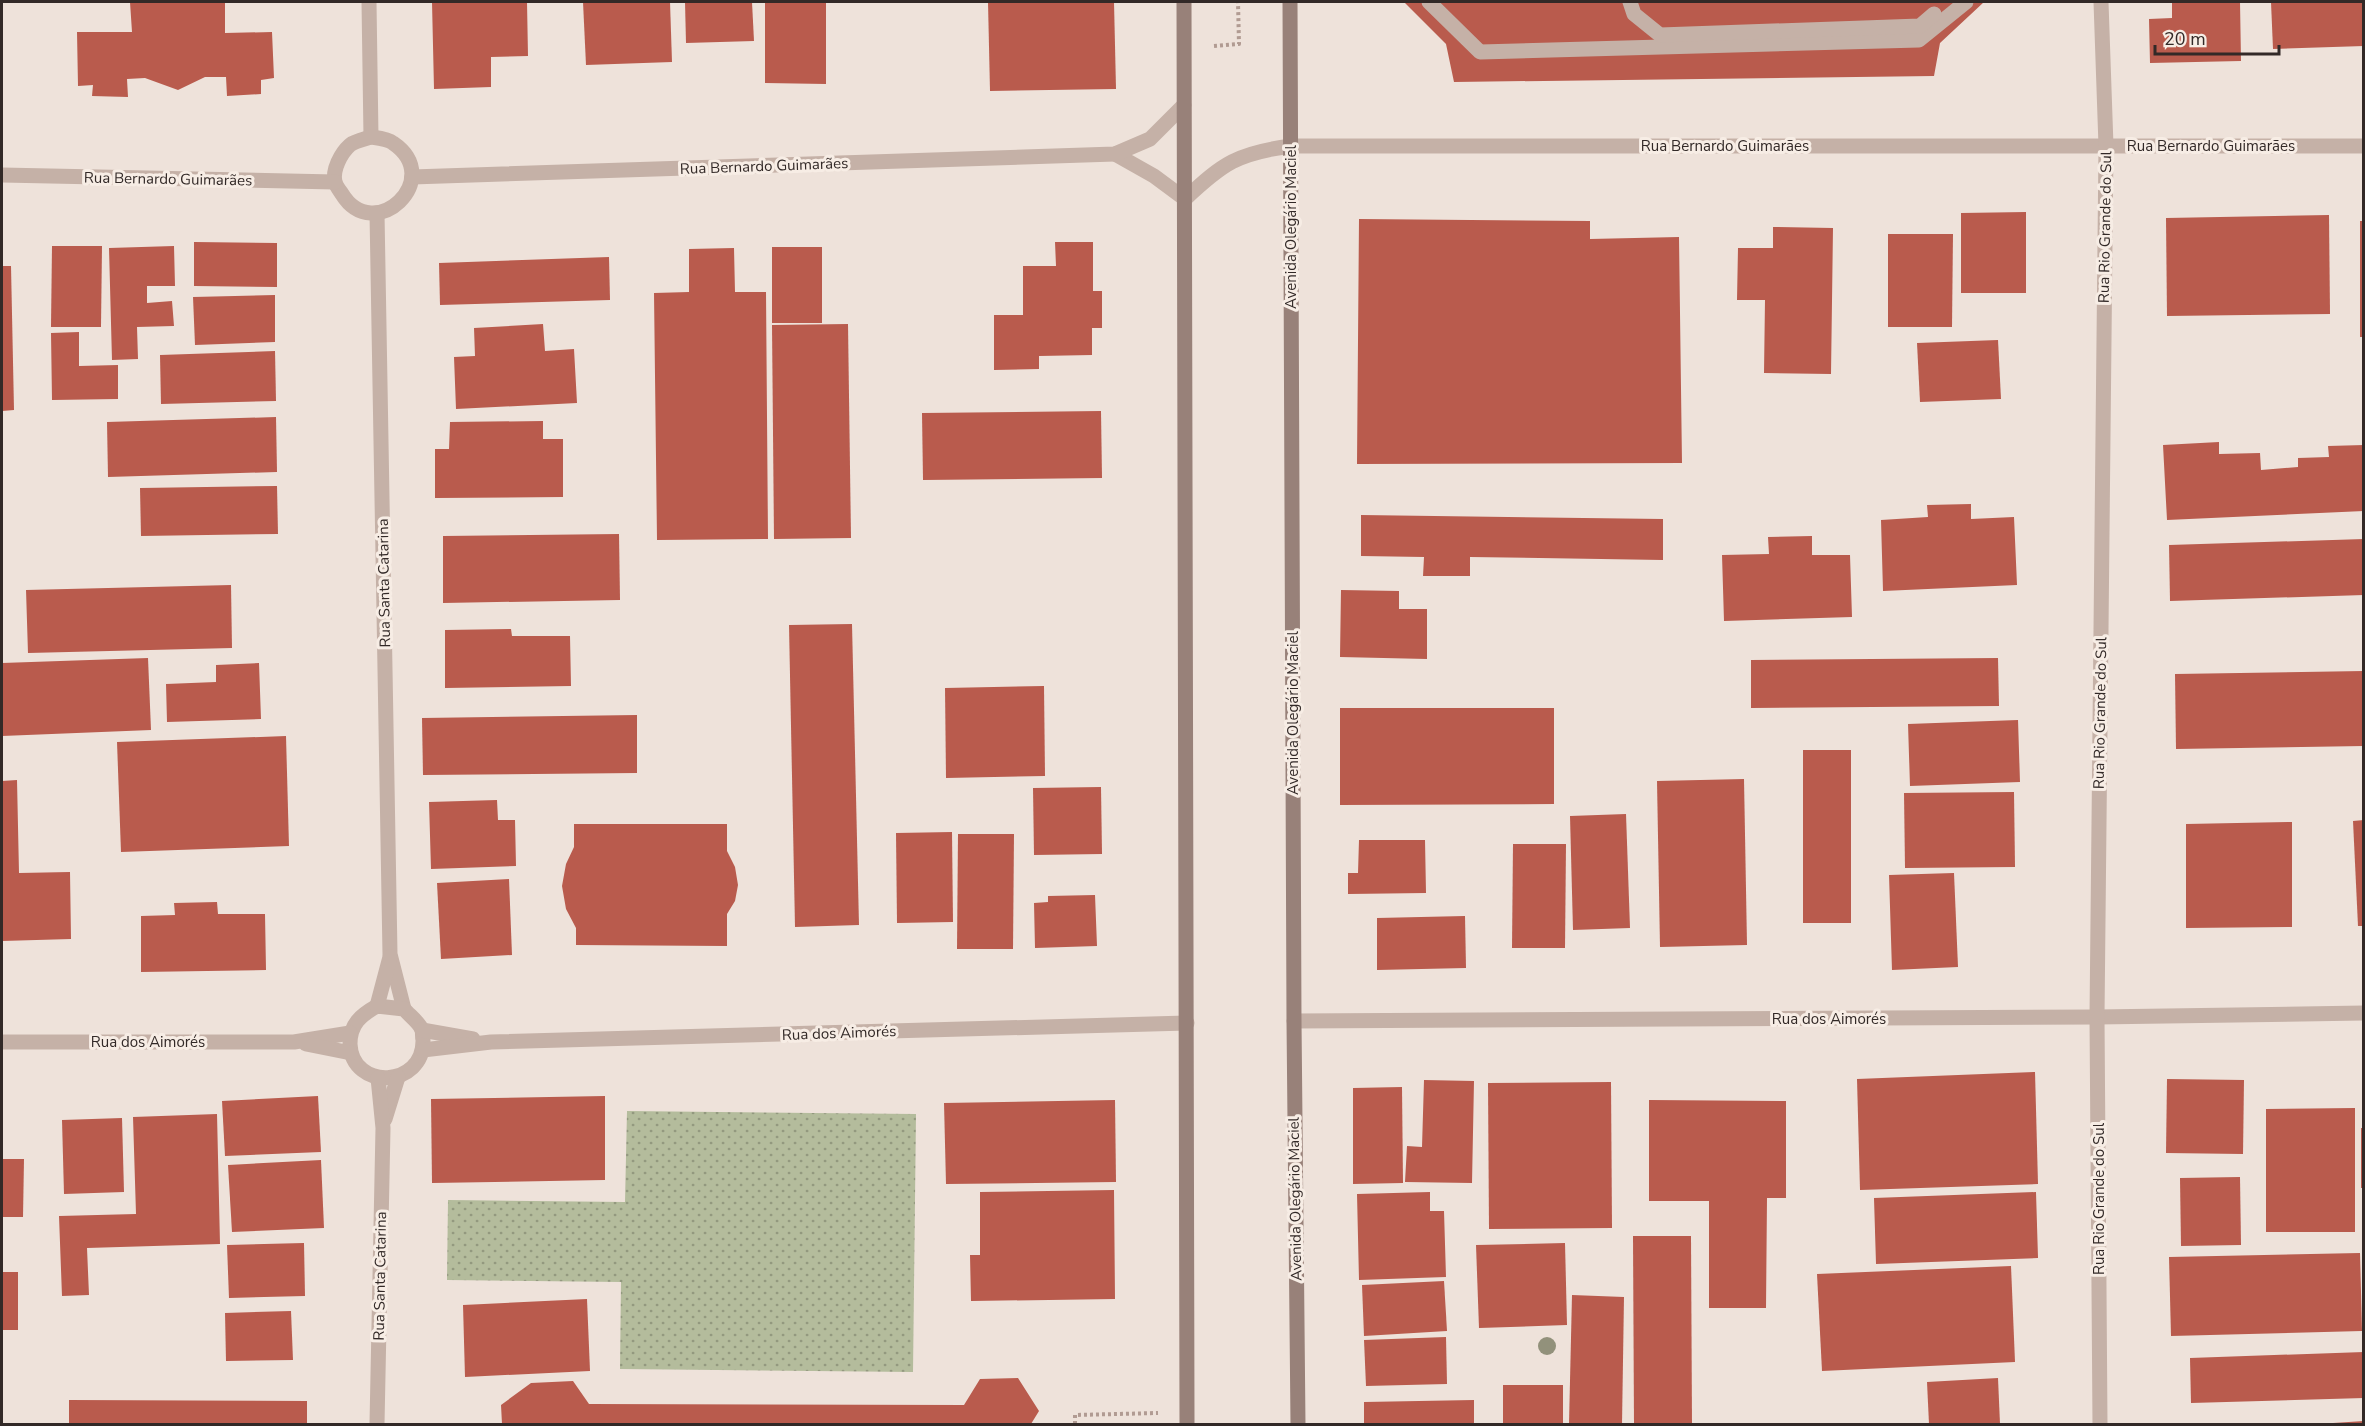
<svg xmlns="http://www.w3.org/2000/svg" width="2365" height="1426" viewBox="0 0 2365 1426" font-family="'Nunito Sans',sans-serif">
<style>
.grass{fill:url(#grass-dots)}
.building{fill:#b95b4d}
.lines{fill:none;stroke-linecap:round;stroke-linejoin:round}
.path{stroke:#b19b92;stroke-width:4;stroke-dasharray:3 3;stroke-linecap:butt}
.lane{stroke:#c5b1a7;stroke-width:15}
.street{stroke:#c5b1a7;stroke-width:15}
.secondary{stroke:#988179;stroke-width:15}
.tree{fill:#92917b}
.labels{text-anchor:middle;stroke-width:6;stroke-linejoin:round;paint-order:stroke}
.street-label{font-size:15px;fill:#322927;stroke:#f7ede5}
</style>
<defs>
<pattern id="grass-dots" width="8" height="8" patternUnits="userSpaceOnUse" patternTransform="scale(1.5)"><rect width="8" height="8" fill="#b4bc9c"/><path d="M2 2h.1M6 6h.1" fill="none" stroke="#93997f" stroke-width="1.8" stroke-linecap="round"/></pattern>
</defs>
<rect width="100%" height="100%" fill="#eee2da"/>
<path class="grass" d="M627,1111L916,1114L913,1372L620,1369L621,1282L447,1280L448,1200L625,1202Z"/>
<g class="building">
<path d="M130,2H225V33L272,32L274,78L261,80V94L227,96L226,77H205L178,90L145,78L127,79L128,97L92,96L93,85L78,86L77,32H132Z"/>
<path d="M432,2H527L528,56L491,57V87L434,89Z"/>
<path d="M583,2H670L672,62L586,65Z"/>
<path d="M685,2H752L754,41L686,43Z"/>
<path d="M765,2H826V84L765,83Z"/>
<path d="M988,2H1114L1116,89L990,91Z"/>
<path d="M1404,2H1984L1940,43L1934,76L1454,82L1446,44Z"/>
<path d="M2172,2H2240L2241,61L2150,63L2149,19L2172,18Z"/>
<path d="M2271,2H2364V46L2273,49Z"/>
<path d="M2026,212V293H1961V213Z"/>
<path d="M2329,215L2330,314L2167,316L2166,218Z"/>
<path d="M1359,219L1590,221V239L1679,237L1682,463L1357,464Z"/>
<rect x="2360" y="221" width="4" height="116"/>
<path d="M1773,227L1833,228L1831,374L1764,373L1765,300H1737L1738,248H1773Z"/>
<path d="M1888,234H1953L1952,327H1888Z"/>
<path d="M194,242L277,243V287L194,286Z"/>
<path d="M1055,242H1093V291H1102V328H1092V355L1039,356V369L994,370V315H1023V266H1056Z"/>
<path d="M52,246H102L101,327H51Z"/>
<path d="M174,246L175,286H147V303L172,301L174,326L137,327L138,359L112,360L109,248Z"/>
<rect x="772" y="247" width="50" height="76"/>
<path d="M734,248L735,292H766L768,539L657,540L654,293L689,292V249Z"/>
<path d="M609,257L610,300L440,305L439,263Z"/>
<path d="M2,266H11L14,410L2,411Z"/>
<path d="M275,295V342L195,345L193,297Z"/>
<path d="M543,324L545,351L574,349L577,403L456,409L454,357L475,356L474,328Z"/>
<path d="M848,324L851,538L774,539L772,325Z"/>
<path d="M79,332V366L118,365V399L52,400L51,333Z"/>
<path d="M1998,340L2001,399L1920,402L1917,343Z"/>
<path d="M275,351L276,401L161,404L160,355Z"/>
<path d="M1101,411L1102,478L923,480L922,413Z"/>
<path d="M276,417L277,472L108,477L107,422Z"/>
<path d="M543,421V439H563V497L435,498V449H449L450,422Z"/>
<path d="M2219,442V454L2260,453L2261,470L2298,467V458L2329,457L2328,446L2364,445V511L2167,520L2163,445Z"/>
<path d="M277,486L278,534L141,536L140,488Z"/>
<path d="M1971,504V519L2014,517L2017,585L1883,591L1881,520L1928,517L1927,505Z"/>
<path d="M1361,515L1663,519V560L1470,557V576H1423L1424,557L1361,556Z"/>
<path d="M619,534L620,600L443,603V536Z"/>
<path d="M1812,536V555H1850L1852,617L1724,621L1722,555L1769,554L1768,537Z"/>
<path d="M2364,539V595L2170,601L2169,545Z"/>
<path d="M231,585L232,648L28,653L26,590Z"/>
<path d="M1341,590L1399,591V609H1427V659L1340,657Z"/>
<path d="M852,624L859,925L795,927L789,625Z"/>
<path d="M511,629L512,636H570L571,686L445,688V630Z"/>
<path d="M148,658L151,730L2,736V663Z"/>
<path d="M1998,658L1999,706L1751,708V660Z"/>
<path d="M259,663L261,719L167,722L166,684L216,682V665Z"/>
<path d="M2364,671V746L2176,749L2175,674Z"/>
<path d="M1044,686L1045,776L946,778L945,688Z"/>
<path d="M1340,708H1554V804L1340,805Z"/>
<path d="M637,715V773L423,775L422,718Z"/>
<path d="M2018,720L2020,782L1910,786L1908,724Z"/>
<path d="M286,736L289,846L121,852L117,742Z"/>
<rect x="1803" y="750" width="48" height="173"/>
<path d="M1744,779L1747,945L1660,947L1657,781Z"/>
<path d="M17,780L19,873L70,872L71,939L2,941V781Z"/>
<path d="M1101,787L1102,854L1034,855L1033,788Z"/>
<path d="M2014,792L2015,867L1905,868L1904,793Z"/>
<path d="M497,800L498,820H515L516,866L431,869L429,802Z"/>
<path d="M1626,814L1630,928L1573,930L1570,816Z"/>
<path d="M2364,820V926H2358L2353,821Z"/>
<path d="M2292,822V927L2186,928V824Z"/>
<path d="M574,824H727V851L735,867L738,885L735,901L727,914V946L576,945V928L566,909L562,886L566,864L574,847Z"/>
<path d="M952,832L953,922L897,923L896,833Z"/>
<path d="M958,834H1014L1013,949H957Z"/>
<path d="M1359,840H1425L1426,893L1348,894V873H1358Z"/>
<path d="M1513,844H1566L1565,948H1512Z"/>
<path d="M1954,873L1958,967L1892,970L1889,875Z"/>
<path d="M509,879L512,955L441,959L437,883Z"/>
<path d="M1095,895L1097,946L1035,948L1034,903L1048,902V896Z"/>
<path d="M217,902L218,914H265L266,970L141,972V916L175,915L174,903Z"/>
<path d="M1465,916L1466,968L1377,970V918Z"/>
<path d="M2035,1072L2038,1184L1860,1190L1857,1079Z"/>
<path d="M2167,1079L2244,1080L2243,1154L2166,1153Z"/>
<path d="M1424,1080L1474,1081L1472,1183L1405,1182L1407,1146L1422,1147Z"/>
<path d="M1611,1082L1612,1228L1489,1229L1488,1083Z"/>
<path d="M1402,1087L1403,1183L1353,1184V1088Z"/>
<path d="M318,1096L321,1152L225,1156L222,1101Z"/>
<path d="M605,1096V1180L432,1183L431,1099Z"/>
<path d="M1115,1100L1116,1182L946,1184L944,1103Z"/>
<path d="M1649,1100L1786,1101V1198H1767L1766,1308H1709V1201H1649Z"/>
<path d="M2355,1108V1232H2266V1109Z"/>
<path d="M217,1114L220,1244L87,1248L89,1295L62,1296L59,1216L136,1214L133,1117Z"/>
<path d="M122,1118L124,1192L64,1194L62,1120Z"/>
<rect x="2361" y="1128" width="3" height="60"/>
<path d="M2,1159H24L23,1217H2Z"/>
<path d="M321,1160L324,1228L232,1232L228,1165Z"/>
<path d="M2240,1177L2241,1245L2181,1246L2180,1178Z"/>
<path d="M1114,1190L1115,1299L971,1301L970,1255H980V1192Z"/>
<path d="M1430,1192V1211H1444L1446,1277L1359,1280L1357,1194Z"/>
<path d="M2036,1192L2038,1258L1876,1264L1874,1198Z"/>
<path d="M1633,1236H1691L1692,1424H1634Z"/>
<path d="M304,1243L305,1296L229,1298L227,1245Z"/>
<path d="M1565,1243L1567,1325L1479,1328L1476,1245Z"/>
<path d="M2360,1253L2362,1331L2171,1336L2169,1257Z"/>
<path d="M2011,1266L2015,1362L1822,1371L1817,1274Z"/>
<rect x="2" y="1272" width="16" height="58"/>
<path d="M1444,1281L1447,1331L1364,1336L1362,1285Z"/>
<path d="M1572,1295L1624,1297L1622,1424H1569Z"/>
<path d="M587,1299L590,1371L465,1377L463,1305Z"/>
<path d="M291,1311L293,1360L226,1361L225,1313Z"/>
<path d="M1446,1337L1447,1384L1366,1386L1364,1340Z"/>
<path d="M2364,1352V1398L2191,1403L2190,1358Z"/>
<path d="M1018,1378L1039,1411L1031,1424H502L501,1405L531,1383L573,1381L589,1404L964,1405L980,1379Z"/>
<path d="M1998,1378L2000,1424H1929L1927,1382Z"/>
<rect x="1503" y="1385" width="60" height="39"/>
<path d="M69,1400L307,1401V1424H69Z"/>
<path d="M1474,1400V1424H1364V1402Z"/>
<path d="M2364,1421V1424H2333V1423Z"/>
</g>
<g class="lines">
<g class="path">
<path d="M1214,46L1239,44L1238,2"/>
<path d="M1075,1424V1415L1158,1413"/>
</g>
<g class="lane">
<path d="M1429,2L1480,52L1919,40L1966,2"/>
<path d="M1630,2L1634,14L1660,35L1920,26L1934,14"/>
</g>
<g class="street">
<path d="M369,2L371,137"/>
<path d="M371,137C378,138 388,139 393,143C446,179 374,246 342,194C340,191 336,186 335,182C332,170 341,153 350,145C355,141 365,139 371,137Z"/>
<path d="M1115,154L1154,176L1185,199C1223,163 1238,153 1291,146H2364"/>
<path d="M2,175L335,182"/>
<path d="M412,177L1115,154L1150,139L1184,105"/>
<path d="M377,213L390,954L404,1009"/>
<path d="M377,1006L404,1009C409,1015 420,1023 422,1030C423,1033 422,1037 423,1040C424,1088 352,1091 350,1044C350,1024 361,1015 377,1006Z"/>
<path d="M377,1006L390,957"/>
<path d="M1294,1021L2097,1017L2364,1013"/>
<path d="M422,1030L473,1039"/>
<path d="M2,1042H294L350,1033"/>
<path d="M306,1044L351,1053"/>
<path d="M423,1050L491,1042L1187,1023"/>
<path d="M385,1119L398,1077"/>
<path d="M377,1424L383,1128L378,1078"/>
<path d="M2100,1424L2097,1017L2106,146L2101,2"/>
</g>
<g class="secondary">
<path d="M1184,2L1187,1424"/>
<path d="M1290,2L1294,1021L1298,1424"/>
</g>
</g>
<circle class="tree" cx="1547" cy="1346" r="9"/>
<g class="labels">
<g class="street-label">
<text x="1725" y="151">Rua Bernardo Guimarães</text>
<text x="2211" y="151">Rua Bernardo Guimarães</text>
<text transform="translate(764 166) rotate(-2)" y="5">Rua Bernardo Guimarães</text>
<text transform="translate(168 179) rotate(1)" y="5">Rua Bernardo Guimarães</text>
<text transform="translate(1291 227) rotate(-90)" y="5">Avenida Olegário Maciel</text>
<text transform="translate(2105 227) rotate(-89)" y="5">Rua Rio Grande do Sul</text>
<text transform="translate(384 583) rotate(-91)" y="5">Rua Santa Catarina</text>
<text transform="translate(1293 713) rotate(-90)" y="5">Avenida Olegário Maciel</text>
<text transform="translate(2100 713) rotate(-89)" y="5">Rua Rio Grande do Sul</text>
<text x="1829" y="1024">Rua dos Aimorés</text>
<text transform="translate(839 1033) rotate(-2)" y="5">Rua dos Aimorés</text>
<text x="148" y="1047">Rua dos Aimorés</text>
<text transform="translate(1295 1199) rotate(-91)" y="5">Avenida Olegário Maciel</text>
<text transform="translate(2099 1199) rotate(-90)" y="5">Rua Rio Grande do Sul</text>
<text transform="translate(380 1276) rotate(-89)" y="5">Rua Santa Catarina</text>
</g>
</g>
<rect width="2365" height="1426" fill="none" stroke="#322927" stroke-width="6"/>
<path d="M2155 45v9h124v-9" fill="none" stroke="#322927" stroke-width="3"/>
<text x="2164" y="45" font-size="18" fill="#322927" stroke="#f7ede5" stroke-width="4.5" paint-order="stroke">20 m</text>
</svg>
